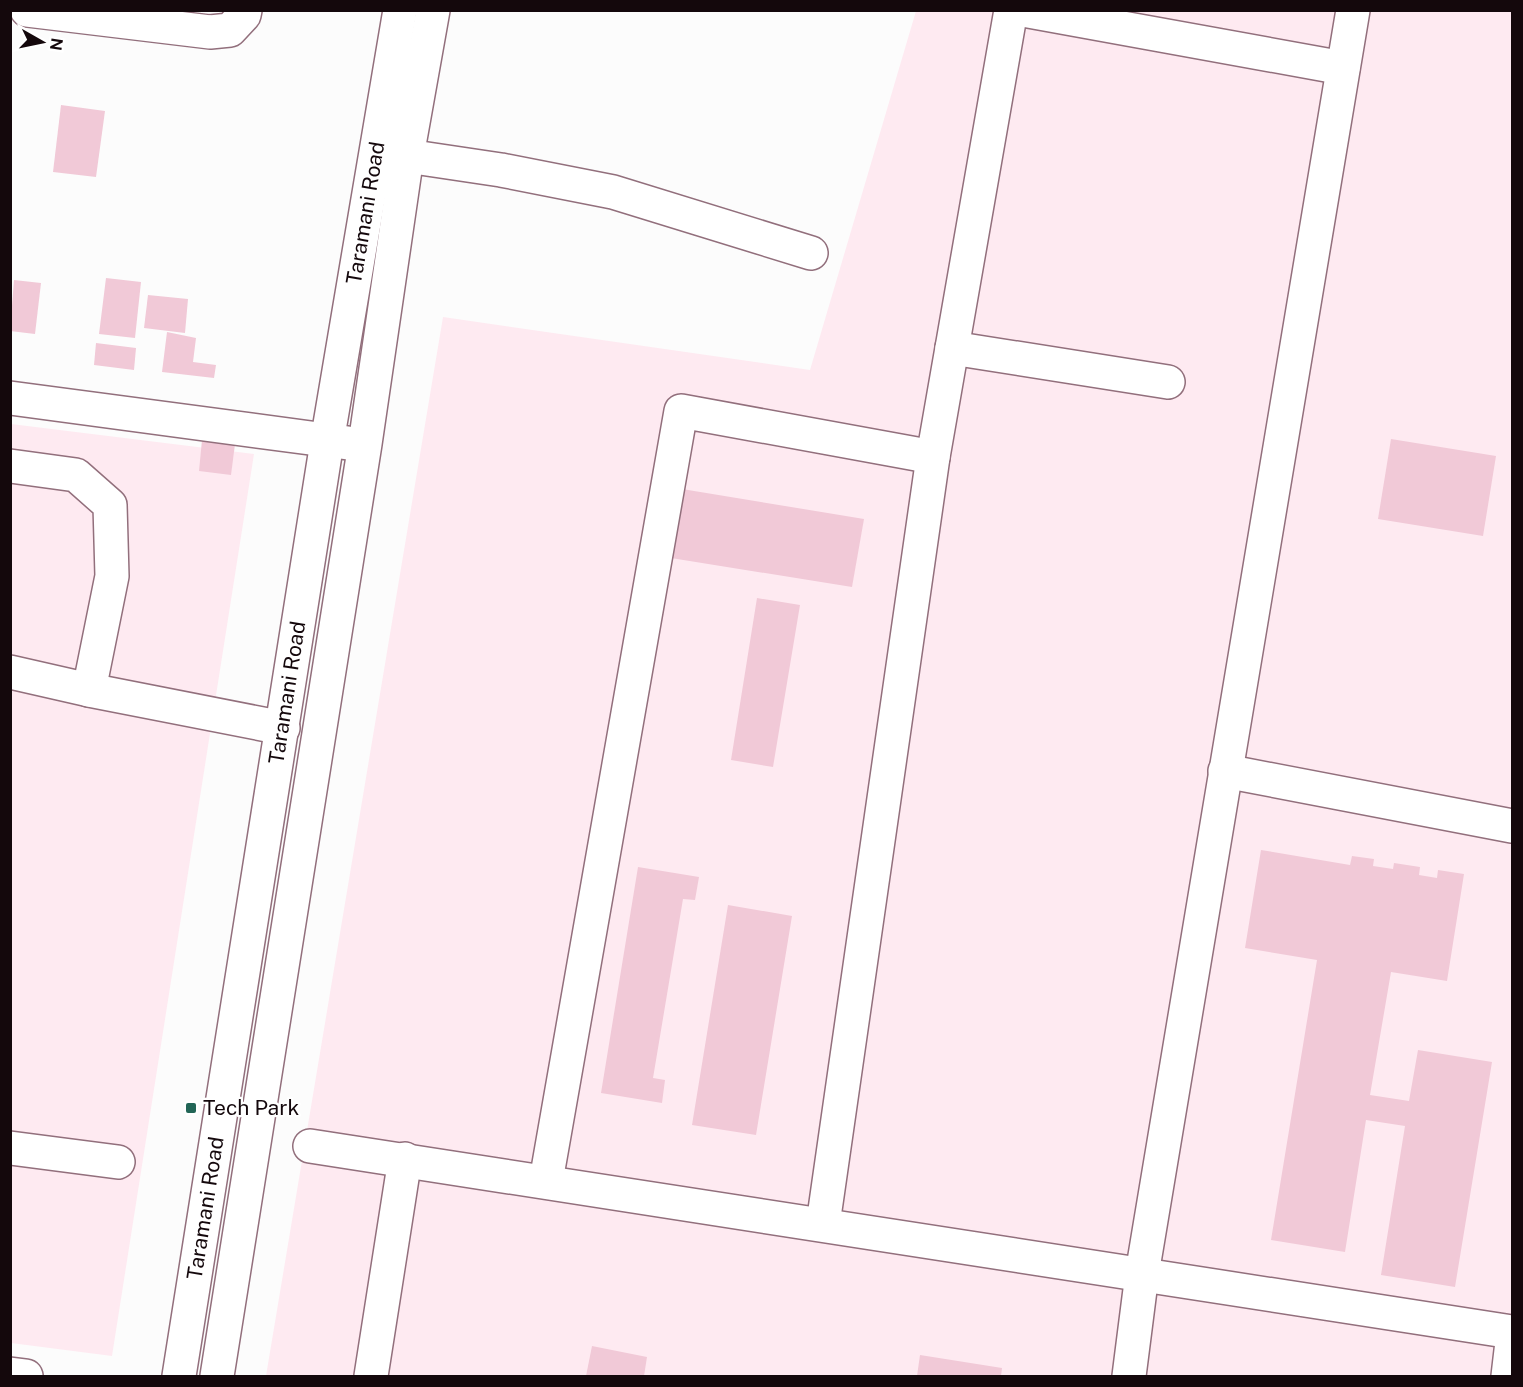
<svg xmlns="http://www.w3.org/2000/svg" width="1523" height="1387" viewBox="0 0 1523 1387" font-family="'Public Sans',sans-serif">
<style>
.built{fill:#feeaf1}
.building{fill:#f1c9d7}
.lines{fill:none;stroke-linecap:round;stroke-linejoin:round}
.minor-casing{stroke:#926f7c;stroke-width:36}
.minor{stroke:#fff;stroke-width:33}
.poi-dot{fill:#226556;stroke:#fff;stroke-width:2}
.labels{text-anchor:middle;stroke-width:4.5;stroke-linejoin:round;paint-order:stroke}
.street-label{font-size:21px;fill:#14080c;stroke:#fff}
.poi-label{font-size:21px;fill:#14080c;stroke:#fff;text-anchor:start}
</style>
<rect width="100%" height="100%" fill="#fcfcfc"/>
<g class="built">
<path d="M916,11H1512V1376H266L443,317L810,370Z"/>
<path d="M11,424L254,454L112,1356L11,1343Z"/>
</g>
<g class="building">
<path d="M61,105L105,111L96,177L53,172Z"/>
<path d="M106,278L141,282L135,338L99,334Z"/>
<path d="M14,280L41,283L35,334L10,331Z"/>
<path d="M148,295L188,299L185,333L144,328Z"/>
<path d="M167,332L196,338L193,362L216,365L214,378L162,372Z"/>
<path d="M96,343L136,348L134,370L94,365Z"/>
<path d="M1391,439L1496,456L1483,536L1378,519Z"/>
<path d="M202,440L235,444L231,475L199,471Z"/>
<path d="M682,489L864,519L852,587L671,558Z"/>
<path d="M757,598L800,605L773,767L731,760Z"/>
<path d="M1261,850L1350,865L1352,856L1374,859L1373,866L1393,869L1394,863L1420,867L1419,875L1437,878L1438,870L1464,874L1447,981L1391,972L1370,1095L1409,1101L1418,1050L1492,1062L1455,1287L1381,1275L1405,1126L1366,1120L1345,1252L1271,1240L1317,960L1245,948Z"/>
<path d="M638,867L699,877L695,900L683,899L653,1078L665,1080L662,1103L601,1093Z"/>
<path d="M728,905L792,916L756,1135L692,1125Z"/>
<path d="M592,1346L647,1357L644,1376H586Z"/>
<path d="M920,1355L1002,1368L1001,1376H917Z"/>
</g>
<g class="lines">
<g class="minor-casing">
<g id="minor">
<path d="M27,10L210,32L230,30L244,15L245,10"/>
<path d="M1023,10L1343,68"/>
<path d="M407,156L501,170L613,192L811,253"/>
<path d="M952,348L1168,382"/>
<path d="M10,398L348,443"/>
<path d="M10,466L76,475L110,505L112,576L89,690L283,728"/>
<path d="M10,672L89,690"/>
<path d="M1225,771L1512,826"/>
<path d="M310,1146L1512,1332"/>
<path d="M10,1148L118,1162"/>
<path d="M546,1181L681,411L933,457"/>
<path d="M823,1224L933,457L1011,10"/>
<path d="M10,1374L26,1376"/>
<path id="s1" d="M179,1376L327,442L400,10"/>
<path d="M217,1376L365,444L407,156L433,10"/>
<path d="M371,1376L405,1159"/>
<path d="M1129,1376L1142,1274L1353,10"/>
<path d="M1508,1376L1512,1342"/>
</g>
</g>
<use href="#minor" class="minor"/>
</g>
<rect class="poi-dot" x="185" y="1102" width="12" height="12" rx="3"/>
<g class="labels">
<g class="street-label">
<text dy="7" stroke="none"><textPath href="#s1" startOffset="1178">Taramani Road</textPath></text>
<text dy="7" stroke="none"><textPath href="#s1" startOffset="692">Taramani Road</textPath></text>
<text dy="7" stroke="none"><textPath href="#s1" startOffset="170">Taramani Road</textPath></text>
</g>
<g class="poi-label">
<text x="203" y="1115">Tech Park</text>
</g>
</g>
<rect width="1523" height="1387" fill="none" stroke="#14080c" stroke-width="24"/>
<g transform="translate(42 42) rotate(99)" stroke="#ffffff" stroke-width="4.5" paint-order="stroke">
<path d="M0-4.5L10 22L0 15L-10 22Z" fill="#14080c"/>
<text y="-9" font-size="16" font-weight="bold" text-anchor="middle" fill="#14080c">N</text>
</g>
</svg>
